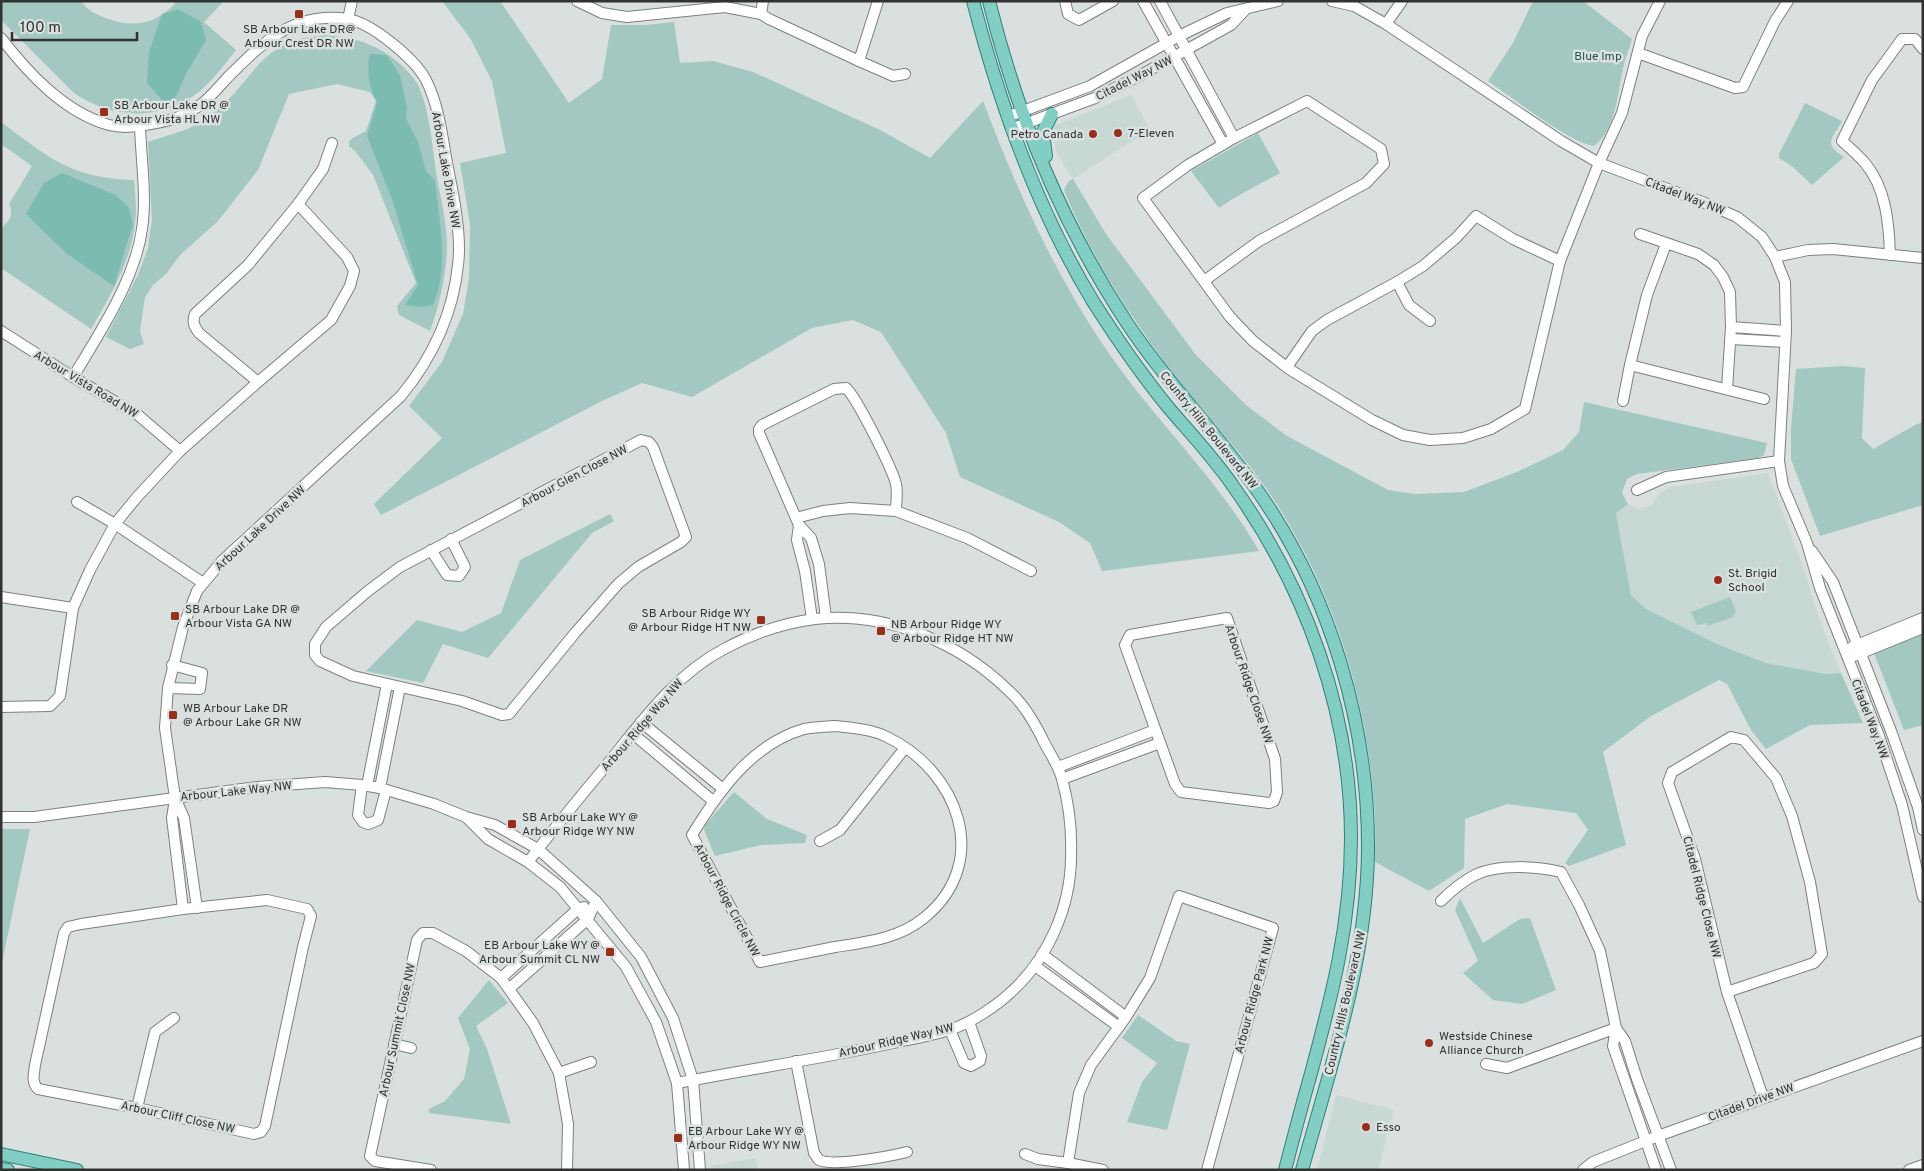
<svg xmlns="http://www.w3.org/2000/svg" width="1924" height="1171" viewBox="0 0 1924 1171" font-family="Overpass,sans-serif">
<style>
.built{fill:#c8d8d5}
.green{fill:#a2c8c1}
.forest{fill:#7bbbb0}
.lines{fill:none;stroke-linecap:round;stroke-linejoin:round}
.minor-casing{stroke:#7b8180;stroke-width:12}
.major-casing{stroke:#2f8177;stroke-width:14}
.minor{stroke:#fff;stroke-width:10}
.major{stroke:#82cdc4;stroke-width:12}
.poi-dot{fill:#982f1a;stroke:#dae0df;stroke-width:2}
.labels{text-anchor:middle;stroke-width:5;stroke-linejoin:round;paint-order:stroke}
.poi-label{font-size:12px;fill:#303332;stroke:#dae0df;text-anchor:start}
.park-label{font-size:12px;fill:#20564f;stroke:#dae0df}
.street-label{font-size:12px;fill:#303332;stroke:#dae0df}
</style>
<rect width="100%" height="100%" fill="#dae0df"/>
<g class="built">
<path d="M1131,95L1150,129L1073,179L1056,152L1053,126Z"/>
<path d="M1768,473L1802,564L1820,621L1841,673L1826,674L1766,663L1716,644L1646,609L1631,595L1616,513L1628,504L1637,509L1650,506L1661,492L1670,487Z"/>
<path d="M1336,1095L1394,1110L1378,1170H1317Z"/>
<path d="M756,1158L758,1170H711V1166Z"/>
</g>
<g class="green">
<path d="M1,1H81C86,9 95,14 103,17C132,29 157,25 177,1H224L204,22L236,50C225,64 214,79 200,91C163,122 112,119 74,93L1,20Z"/>
<path d="M442,1H500L569,103L602,79L611,25H646L674,22L680,63L713,61L753,72L880,130L930,158L983,101C1019,196 1062,291 1123,373C1168,433 1222,486 1259,551L1102,571L1090,543L1059,522L960,477L946,433L881,332L853,320L812,328L692,397L642,383L602,401L381,515L374,504L442,438L409,406L442,362L463,314L469,278L470,224L460,163L506,153L492,81L470,38Z"/>
<path d="M1533,1H1583L1632,39C1629,49 1625,59 1623,69C1617,95 1616,129 1594,146C1570,143 1510,96 1488,81L1513,43Z"/>
<path d="M325,35C363,38 390,49 414,79C429,98 433,153 437,178C441,200 447,224 447,246C447,271 439,308 430,331L399,315L397,306L416,283L373,175L356,152L349,146V142L351,139L366,131L376,101L370,92L337,84L289,94L258,170L218,221L180,255L166,274L153,285L145,297L140,331L144,344L130,349L106,337L138,275L148,248L152,220L148,142L188,129L209,116L232,96L259,64L271,53L286,44L303,38Z"/>
<path d="M1805,103L1842,121C1834,137 1821,143 1844,157L1812,185L1793,167L1779,158V154Z"/>
<path d="M1,122C49,158 71,178 134,180C135,194 137,209 135,223C131,262 110,296 91,329L1,268V228C10,221 14,214 9,204L32,166L1,144Z"/>
<path d="M1258,133L1280,173L1234,198L1219,208L1191,171Z"/>
<path d="M1073,179L1106,234L1196,355L1246,405L1287,436L1388,490L1416,494L1464,492L1517,472L1563,450L1579,432L1584,402L1767,443L1764,455L1758,458L1637,474L1627,479L1622,493L1628,504L1616,513L1631,595L1646,609L1719,645L1766,663L1826,674L1841,673L1863,723L1810,725L1766,749L1751,730L1727,684L1719,680L1651,716L1603,752L1626,845L1569,866L1565,863L1588,830L1576,813L1507,804L1465,819L1464,868L1429,891L1375,862C1375,843 1376,823 1374,804C1366,685 1325,565 1252,469C1231,442 1208,417 1186,390C1138,329 1093,262 1064,190L1069,181Z"/>
<path d="M1843,366L1865,368L1862,438L1873,449L1915,425L1923,422V505L1820,536L1791,459V428L1796,369Z"/>
<path d="M610,514L614,521L592,533L488,658L443,644L423,683L366,671L417,620L462,632L501,613L520,560Z"/>
<path d="M1730,597L1736,611L1733,617L1708,626L1707,623L1697,625L1691,612Z"/>
<path d="M1923,633V725L1904,730L1874,653Z"/>
<path d="M734,792L767,819L807,835L805,843L761,845L715,856L704,830L705,825Z"/>
<path d="M1,829H30L1,967Z"/>
<path d="M1460,898L1483,943L1520,919L1530,918L1556,990L1522,1004L1493,1000L1463,973L1478,961L1455,910Z"/>
<path d="M489,980L508,1003L476,1026L487,1049L511,1124L429,1113V1109L445,1101L464,1079L470,1049L458,1018Z"/>
<path d="M1138,1015L1176,1041L1190,1044L1167,1130L1127,1122L1142,1082L1157,1063L1122,1038Z"/>
</g>
<g class="forest">
<path d="M178,9L201,22L206,40L187,72L173,103L164,102L147,83L149,52L162,14Z"/>
<path d="M370,54L387,55L400,76L407,108L406,119L418,142L426,171L435,181C439,221 450,266 433,305L421,307L405,305L418,285L393,202L367,136L377,102C369,87 366,71 370,54Z"/>
<path d="M62,173L116,195L129,208L133,224L114,286L67,254L26,214L44,183Z"/>
</g>
<g class="lines">
<g class="minor-casing">
<g id="minor">
<path d="M577,1L602,13L627,17L725,7L761,14L763,1"/>
<path d="M1065,1L1068,14L1079,20L1113,1"/>
<path d="M1143,1L1223,144"/>
<path d="M1160,1L1234,138"/>
<path d="M1332,1L1354,6L1386,24L1561,141L1599,163L1705,203L1737,217L1762,237L1775,257L1785,282L1786,331L1779,461L1783,486L1807,543L1820,588L1879,736L1902,805L1923,897"/>
<path d="M761,14L769,19L859,61L878,1"/>
<path d="M348,19L352,1"/>
<path d="M1386,24L1402,1"/>
<path d="M1,38C29,74 64,112 109,125C124,129 141,126 156,123C173,120 184,116 199,106C209,99 218,88 226,79C261,44 293,11 347,19C371,22 415,59 426,80C439,106 442,135 447,163C453,193 462,234 458,265C453,314 433,357 401,396L222,561L197,591L183,627L168,688L165,728L175,798L184,818L197,908"/>
<path d="M1638,53L1735,88L1743,87L1775,21L1788,1"/>
<path d="M859,61L893,76L905,74"/>
<path d="M1007,117L1090,86L1179,36L1227,13L1278,1"/>
<path d="M1011,129L1095,98L1139,76L1231,25L1246,9"/>
<path d="M1640,234L1698,254L1714,265L1723,277L1730,292L1731,327L1727,389"/>
<path d="M1666,244L1647,295L1630,365L1764,399"/>
<path d="M1890,255C1889,223 1886,188 1865,163C1858,155 1850,148 1842,141L1872,80L1902,39H1915L1923,49"/>
<path d="M1775,257L1808,250L1833,249L1923,258"/>
<path d="M1204,281L1259,241L1366,183L1384,164L1381,149L1307,101L1234,138L1188,165L1143,198L1230,317L1253,341L1289,369L1372,420L1403,435L1430,440L1463,438L1491,429L1525,409L1560,261L1599,163L1622,113L1642,36L1660,1"/>
<path d="M1397,282L1409,305L1430,321"/>
<path d="M1731,327L1786,331"/>
<path d="M1,331L73,377L138,415L180,451L137,497L115,524L90,570L73,608L60,696L50,706L1,707"/>
<path d="M1731,339L1785,342"/>
<path d="M1287,367L1312,331L1327,320L1397,282L1423,266L1456,238L1476,216L1513,239L1560,261"/>
<path d="M73,377C99,334 135,280 142,229C147,196 141,160 140,126"/>
<path d="M258,382L199,333C194,326 192,322 195,314L248,265L298,204L323,169L332,143"/>
<path d="M1623,401L1630,365"/>
<path d="M641,440L649,442L653,447L686,537L681,542L638,567L618,584L575,633L509,714L502,715L462,701L353,676L320,661L315,655V644L326,627L368,591L400,567Z"/>
<path d="M180,451L258,382L331,320L350,286L354,271L347,257L298,204"/>
<path d="M1637,490L1666,477L1779,461"/>
<path d="M77,502L115,524L203,583"/>
<path d="M796,518L823,511L850,508L896,511L967,538L1031,571"/>
<path d="M799,525L797,540L805,571L812,619"/>
<path d="M431,550L447,575L459,576L465,567L451,539"/>
<path d="M1812,551L1833,582L1891,731L1918,807L1923,830"/>
<path d="M1,597L73,608"/>
<path d="M826,618L819,564L811,538L799,525L759,433V429L762,425L834,389L846,388C857,398 892,468 896,484C898,492 896,502 896,511"/>
<path d="M1227,618L1275,759L1277,792L1274,801L1269,803L1181,792L1175,784L1125,645L1130,635Z"/>
<path d="M1852,647L1923,618"/>
<path d="M1854,656L1923,628"/>
<path d="M168,688L200,689L202,673L172,665"/>
<path d="M641,722L723,789"/>
<path d="M835,726C852,728 871,729 887,737C958,771 993,862 924,918C898,939 867,942 835,947C810,952 785,957 760,962L692,835C719,791 752,744 804,729C814,727 825,727 835,726Z"/>
<path d="M632,733L713,801"/>
<path d="M1058,767L1155,730"/>
<path d="M1062,779L1160,743"/>
<path d="M362,785L358,815L363,822L368,824L378,820L386,790"/>
<path d="M367,786L387,684"/>
<path d="M380,788L400,687"/>
<path d="M175,799L172,818L183,909"/>
<path d="M1,817H34L257,787L325,782L362,785L380,788L434,804L466,817L495,825L538,849L596,901L641,957L673,1018L693,1080L700,1170"/>
<path d="M467,818L488,839L528,862L560,887L626,967L656,1022L677,1083L684,1170"/>
<path d="M820,841L840,830L905,748"/>
<path d="M528,862C553,830 579,798 605,767C640,724 674,675 724,649C752,634 783,623 815,619C886,611 959,642 1009,691C1025,705 1036,725 1045,744C1051,755 1059,767 1062,779C1069,804 1072,830 1071,856C1071,907 1048,959 1010,993C995,1007 969,1024 949,1030C931,1036 911,1039 893,1043C821,1059 748,1069 677,1083"/>
<path d="M267,900L307,909L311,916L303,947L265,1126L261,1132L254,1134L137,1108L38,1089C31,1082 34,1074 35,1065L64,933L68,927L81,924L183,909Z"/>
<path d="M1441,901C1451,891 1463,881 1475,875C1497,864 1538,866 1561,872L1579,905L1600,951L1616,1028L1613,1046L1656,1170"/>
<path d="M1042,954L1126,1017"/>
<path d="M1035,966L1119,1027"/>
<path d="M501,978L578,909L584,907"/>
<path d="M510,988L588,919L596,901"/>
<path d="M1727,992L1814,963L1822,954L1810,882L1792,816L1776,778L1744,740L1731,737L1672,772L1668,783L1695,859L1727,992L1763,1097"/>
<path d="M1616,1028L1625,1041L1637,1079L1671,1170"/>
<path d="M950,1030L964,1063L971,1066L980,1061L981,1056L969,1022"/>
<path d="M394,1044L411,1048"/>
<path d="M796,1061L814,1153L819,1160C833,1167 891,1156 907,1152"/>
<path d="M1486,1064L1507,1068L1616,1028"/>
<path d="M559,1073L591,1062"/>
<path d="M137,1108L155,1032L174,1018"/>
<path d="M1025,1154L1038,1159L1068,1163"/>
<path d="M431,1170L375,1161L370,1156L417,940L423,933H433L466,951L501,978L533,1023L559,1073L568,1124L567,1170"/>
<path d="M1103,1170L1068,1163L1079,1093L1091,1065L1126,1017L1150,978L1179,896L1273,928L1207,1170"/>
<path d="M1583,1170L1593,1162L1658,1136L1923,1041"/>
<path d="M1909,1170L1923,1165"/>
</g>
</g>
<g class="major-casing">
<g id="major">
<path d="M973,1C1000,106 1037,210 1094,303C1117,339 1141,374 1168,407C1190,433 1214,458 1233,486C1306,588 1351,713 1351,838C1351,923 1332,996 1310,1077C1301,1108 1293,1139 1285,1170"/>
<path d="M989,1C1017,114 1063,226 1127,323C1166,382 1216,432 1257,490C1330,593 1369,725 1368,851C1367,960 1331,1066 1302,1170"/>
<path d="M1046,156L1043,132L1052,114"/>
<path d="M1,1154L77,1170"/>
<path d="M1,1169L8,1170"/>
</g>
</g>
<use href="#minor" class="minor"/>
<use href="#major" class="major"/>
</g>
<g class="poi-dot">
<rect x="294" y="9" width="10" height="10" rx="2.5"/>
<rect x="99" y="107" width="10" height="10" rx="2.5"/>
<circle cx="1118" cy="133" r="5"/>
<circle cx="1093" cy="134" r="5"/>
<circle cx="1718" cy="580" r="5"/>
<rect x="170" y="611" width="10" height="10" rx="2.5"/>
<rect x="756" y="615" width="10" height="10" rx="2.5"/>
<rect x="876" y="626" width="10" height="10" rx="2.5"/>
<rect x="168" y="710" width="10" height="10" rx="2.5"/>
<rect x="507" y="819" width="10" height="10" rx="2.5"/>
<rect x="605" y="947" width="10" height="10" rx="2.5"/>
<circle cx="1429" cy="1043" r="5"/>
<circle cx="1366" cy="1127" r="5"/>
<rect x="673" y="1133" width="10" height="10" rx="2.5"/>
</g>
<g class="labels">
<g class="poi-label">
<text x="299" y="33" text-anchor="middle">SB Arbour Lake DR@<tspan x="299" dy="14">Arbour Crest DR NW</tspan></text>
<text x="114" y="109">SB Arbour Lake DR @<tspan x="114" dy="14">Arbour Vista HL NW</tspan></text>
<text x="1128" y="137">7-Eleven</text>
<text x="1083" y="138" text-anchor="end">Petro Canada</text>
<text x="1728" y="577">St. Brigid<tspan x="1728" dy="14">School</tspan></text>
<text x="185" y="613">SB Arbour Lake DR @<tspan x="185" dy="14">Arbour Vista GA NW</tspan></text>
<text x="751" y="617" text-anchor="end">SB Arbour Ridge WY<tspan x="751" dy="14">@ Arbour Ridge HT NW</tspan></text>
<text x="891" y="628">NB Arbour Ridge WY<tspan x="891" dy="14">@ Arbour Ridge HT NW</tspan></text>
<text x="183" y="712">WB Arbour Lake DR<tspan x="183" dy="14">@ Arbour Lake GR NW</tspan></text>
<text x="522" y="821">SB Arbour Lake WY @<tspan x="522" dy="14">Arbour Ridge WY NW</tspan></text>
<text x="600" y="949" text-anchor="end">EB Arbour Lake WY @<tspan x="600" dy="14">Arbour Summit CL NW</tspan></text>
<text x="1439" y="1040">Westside Chinese<tspan x="1439" dy="14">Alliance Church</tspan></text>
<text x="1376" y="1131">Esso</text>
<text x="688" y="1135">EB Arbour Lake WY @<tspan x="688" dy="14">Arbour Ridge WY NW</tspan></text>
</g>
<g class="park-label">
<text x="1598" y="60">Blue Imp</text>
</g>
<g class="street-label">
<text transform="translate(1134 78) rotate(-27)" y="4">Citadel Way NW</text>
<text transform="translate(446 170) rotate(80)" y="4">Arbour Lake Drive NW</text>
<text transform="translate(1685 196) rotate(21)" y="4">Citadel Way NW</text>
<text transform="translate(86 384) rotate(31)" y="4">Arbour Vista Road NW</text>
<text transform="translate(1209 430) rotate(51)" y="4">Country Hills Boulevard NW</text>
<text transform="translate(574 476) rotate(-28)" y="4">Arbour Glen Close NW</text>
<text transform="translate(260 528) rotate(-43)" y="4">Arbour Lake Drive NW</text>
<text transform="translate(1249 684) rotate(71)" y="4">Arbour Ridge Close NW</text>
<text transform="translate(1870 719) rotate(69)" y="4">Citadel Way NW</text>
<text transform="translate(642 725) rotate(-49)" y="4">Arbour Ridge Way NW</text>
<text transform="translate(236 791) rotate(-6)" y="4">Arbour Lake Way NW</text>
<text transform="translate(1702 897) rotate(76)" y="4">Citadel Ridge Close NW</text>
<text transform="translate(727 900) rotate(62)" y="4">Arbour Ridge Circle NW</text>
<text transform="translate(1254 995) rotate(-75)" y="4">Arbour Ridge Park NW</text>
<text transform="translate(1345 1003) rotate(-77)" y="4">Country Hills Boulevard NW</text>
<text transform="translate(397 1030) rotate(-78)" y="4">Arbour Summit Close NW</text>
<text transform="translate(896 1040) rotate(-13)" y="4">Arbour Ridge Way NW</text>
<text transform="translate(1751 1102) rotate(-20)" y="4">Citadel Drive NW</text>
<text transform="translate(178 1117) rotate(12)" y="4">Arbour Cliff Close NW</text>
</g>
</g>
<rect width="1924" height="1171" fill="none" stroke="#303332" stroke-width="5"/>
<path d="M12 32v8h125v-8" fill="none" stroke="#303332" stroke-width="2.5"/>
<text x="20" y="32" font-size="15" fill="#303332" stroke="#dae0df" stroke-width="4" paint-order="stroke">100 m</text>
</svg>
